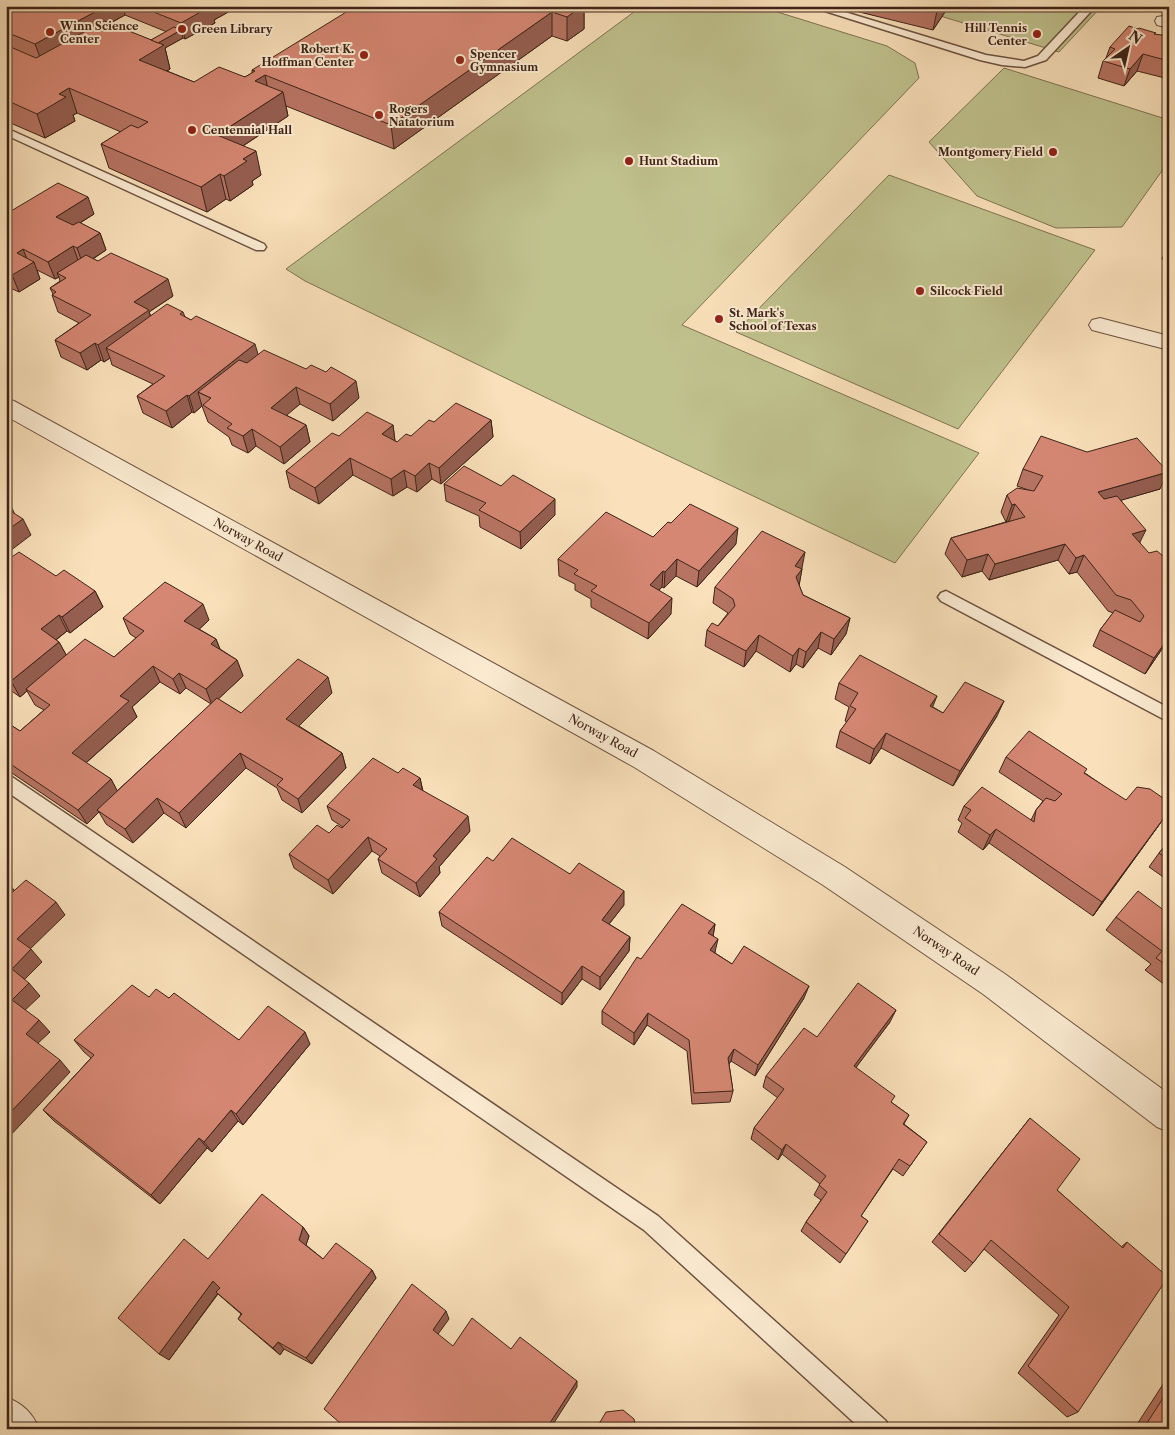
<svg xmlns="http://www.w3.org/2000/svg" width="1175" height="1435" viewBox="0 0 1175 1435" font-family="'Libre Caslon Text',serif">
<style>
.green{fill:#c0c28e;stroke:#7f7253}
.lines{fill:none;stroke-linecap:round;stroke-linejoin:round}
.service-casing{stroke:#6d5241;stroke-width:3}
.minor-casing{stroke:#6d5241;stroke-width:2}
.service{fill:#fcecd3;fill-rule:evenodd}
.minor{fill:#fcecd3;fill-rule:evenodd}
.wall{fill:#b77463;stroke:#3e2318;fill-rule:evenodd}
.shaded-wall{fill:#955e50;stroke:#3e2318}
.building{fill:#d58773;stroke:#3e2318}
.poi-dot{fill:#8f2418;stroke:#fcecd3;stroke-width:2}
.labels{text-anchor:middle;stroke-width:4;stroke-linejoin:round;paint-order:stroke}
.far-poi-label{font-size:11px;font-weight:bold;fill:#3e2318;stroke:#fcecd3;text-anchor:start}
.street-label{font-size:12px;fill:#3e2318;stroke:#fcecd3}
</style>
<rect width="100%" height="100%" fill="#fae1bb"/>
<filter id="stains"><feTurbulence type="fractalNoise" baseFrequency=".004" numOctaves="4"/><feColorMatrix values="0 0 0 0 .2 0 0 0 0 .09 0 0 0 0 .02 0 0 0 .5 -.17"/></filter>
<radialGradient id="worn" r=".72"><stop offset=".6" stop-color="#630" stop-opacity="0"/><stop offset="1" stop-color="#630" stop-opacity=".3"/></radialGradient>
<g class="green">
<path d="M642,6H758L887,46L915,63L919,78L682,325L979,453L895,563L586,417L305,281L286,269Z"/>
<path d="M947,6H1102L1059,52L937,15Z"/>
<path d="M1004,68L1169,120V161L1122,227L1056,228L977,196L929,142Z"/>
<path d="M889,175L1095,250L958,429L736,332Z"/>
</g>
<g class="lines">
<g class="service-casing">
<g id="service">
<path d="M809,6H825L986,55L1024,61L1038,56L1085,6H1096L1046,60L1025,67L1002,65L980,60Z"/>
<path d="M6,128L264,244L266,247L264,250H256L6,135Z"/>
<path d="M946,591L1169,708V722L941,601L938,597L941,593Z"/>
<path d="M6,775L12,777L658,1216L886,1421L889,1429H861L644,1230L6,791Z"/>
</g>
</g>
<g class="minor-casing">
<g id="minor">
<path d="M1163,16L1169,17V28L1157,25L1155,21L1157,17Z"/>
<path d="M1100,318L1169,336V350L1092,330L1089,325L1092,320Z"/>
<path d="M6,398L14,401L654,751L845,867L1005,974L1169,1094V1132L1157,1127L983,994L823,885L634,767L6,416Z"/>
<path d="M6,1397C23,1404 32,1412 39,1429H6Z"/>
</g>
</g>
<use href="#service" class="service"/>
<use href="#minor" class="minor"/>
</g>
<g class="wall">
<path d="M6,6H239L214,20L215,23L185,39L183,38L165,48L170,69L167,71L194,82L245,77L252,73V70L584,6V29L567,41L552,36L394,149L286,106L288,116L243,146L261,175L252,181L253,185L230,201L226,199L207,212L109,168L101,144L121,132L77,113L73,115L75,121L45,138L6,121ZM125,15L167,32L151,40L109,24Z"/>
<path d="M830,6H949L933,30L847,9L845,11Z"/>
<path d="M1155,35L1169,36V79L1137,71L1124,86L1098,78L1103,61L1106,58L1110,47Z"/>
<path d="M6,214H94L80,223L100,233L106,250L93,259L173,296L149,312L151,316L183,312L185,317L258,355L359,398L333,421L300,404L286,415L306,425L310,442L284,464L256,446L248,453L232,445L229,437L208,422L202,406L194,413L192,412L172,428L143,413L137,396L153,384L112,365L110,358L104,362L101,360L87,370L61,357L55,340L79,323L58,312L52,295L53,294L50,288L60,281L59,277L55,279L37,270L40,279L19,292L6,286Z"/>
<path d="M1169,242V263L1162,259Z"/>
<path d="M491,420L493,437L441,484L432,479L417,492L407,487L393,496L353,475L319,504L290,488L286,471L339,436L393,425L395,441L397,442L411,436L434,422Z"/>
<path d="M1023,469L1160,489L1121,500L1140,543L1166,643L1145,674L1093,646L1100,630L1113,613L1108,611L1077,572L1069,574L1058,560L989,580L982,571L962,577L945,554L951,538L1009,521L1006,522L1001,512L1007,495L1031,491L1017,486Z"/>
<path d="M444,484L501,486L555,515L521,549L480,527L479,516L446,501Z"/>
<path d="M671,523L736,544L697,587L676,576L664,588L662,587L659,590L671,614L648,639L591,607V599L575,590V584L559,576L558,559L653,537Z"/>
<path d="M6,561L56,576L95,591L103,607L70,633L67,631L56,640L59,642L66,655L114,657L136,638L130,634L123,618L209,620L199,629L216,639L220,649L237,660L243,676L218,699L241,713L332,693L299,726L342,753L346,768L302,813L282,800L277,788L246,768L186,828L164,813L133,843L106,824L99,812L87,824L6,769V722L20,731L44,710L35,705L27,691L20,697L6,687ZM160,682L180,694L186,688L211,704L117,791L111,779L86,763L137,717L132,707Z"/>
<path d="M802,568L799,585L803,595L850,618L846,634L831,655L818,648L803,668L796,664L790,672L756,651L744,667L705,646L707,630L718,626L728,613L713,603L715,587Z"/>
<path d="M839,683L933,707L943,713L997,716L953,786L881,748L870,764L836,747L840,731L847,722L845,721L849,707L835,699Z"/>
<path d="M1006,757L1085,773L1159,825L1093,916L989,843L983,850L958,832L962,823L958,820L964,806L1031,820L1036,810L1043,801L999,772Z"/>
<path d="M398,773L420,778L423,791L470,831L439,867L440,873L420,897L382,873L378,859L380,856L372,851L333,894L294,868L289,854L343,827L332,820L327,806Z"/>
<path d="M1169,841V881L1149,867L1159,853Z"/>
<path d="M493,861L570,874L624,905L609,924L630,937L629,951L600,990L582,979L562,1005L442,926L439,912Z"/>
<path d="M1169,914V988L1145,970L1151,964L1106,930L1116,917Z"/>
<path d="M715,924L713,936L715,952V953L732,964L804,998L755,1076L731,1061L729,1064L733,1091L730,1102L692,1104L687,1051L647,1025L634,1045L602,1024V1011L641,959Z"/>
<path d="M149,997L169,998L239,1040L310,1044L243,1125L238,1121L212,1152L207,1148L160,1204L54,1121L43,1110L91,1058L84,1052L74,1040Z"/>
<path d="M890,1022L856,1067L891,1102L909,1115L904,1124L927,1142L903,1176L893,1169L861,1216L868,1221L840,1263L801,1231L806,1222L821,1200L814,1195L820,1184L782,1154L778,1160L751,1139L754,1128L778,1098L763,1087L766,1076L817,1037Z"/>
<path d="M1030,1118L1057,1190L1121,1247L1127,1242L1078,1412L1067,1417L1018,1373L1059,1315L984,1249L973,1263L965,1272L932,1242Z"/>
<path d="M303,1227L309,1236L306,1245L323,1259L372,1270L376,1278L312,1364L284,1349L280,1355L238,1319L241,1314L218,1294L169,1360L208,1259Z"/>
<path d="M1169,1375V1429H1134Z"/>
</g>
<g class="shaded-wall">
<path d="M106,6H123L125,15L41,60L35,44Z"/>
<path d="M208,6H239L214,20L215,23L185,39L181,23Z"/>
<path d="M582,6H584V29L567,41V17Z"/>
<path d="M938,6H949L933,30Z"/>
<path d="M552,12V36L394,149L391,125Z"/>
<path d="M181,30L183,38L165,48L170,69L146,84L139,60L144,51Z"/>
<path d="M1143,54L1137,71L1124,86L1130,69Z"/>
<path d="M265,75L270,99L255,81Z"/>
<path d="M69,88L77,113L73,115L75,121L45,138L37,114L59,94Z"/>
<path d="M283,92L288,116L223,159L217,135Z"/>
<path d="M256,151L261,175L252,181L253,185L230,201L224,176L243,159Z"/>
<path d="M220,174L226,199L207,212L201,187Z"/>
<path d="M88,197L94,214L62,234L56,217Z"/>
<path d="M100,233L106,250L83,265L77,248Z"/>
<path d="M73,246L79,263L57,273L59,277L55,279L48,262Z"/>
<path d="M23,249L29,264L34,262L40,279L19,292L12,275L17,253Z"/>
<path d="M168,279L173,296L149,312L154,327L106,348L110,358L104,362L98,345L134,302Z"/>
<path d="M95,343L101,360L87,370L80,353Z"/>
<path d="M255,344L260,361L211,398L198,392L202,406L194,413L189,396Z"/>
<path d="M356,381L359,398L333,421L330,404Z"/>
<path d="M296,387L300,404L275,425L271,408Z"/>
<path d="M187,395L192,412L172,428L166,411Z"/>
<path d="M491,420L493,437L441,484L439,468Z"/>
<path d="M306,425L310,442L284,464L280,447Z"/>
<path d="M393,425L395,442L382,434Z"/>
<path d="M252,429L256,446L248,453L243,436Z"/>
<path d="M350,458L353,475L319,504L315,488Z"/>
<path d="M429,463L432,479L417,492L415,476Z"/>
<path d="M404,470L407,487L393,496L391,479Z"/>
<path d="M1168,472L1160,489L1091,509L1098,492Z"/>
<path d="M555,499V515L521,549L520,532Z"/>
<path d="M1015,504L1009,521L1006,522L1012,505Z"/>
<path d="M12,508L18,522L23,519L31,535L6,554V531L9,510Z"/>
<path d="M738,528L736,544L697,587L699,571Z"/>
<path d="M1146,530L1138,546L1132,534Z"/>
<path d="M1065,544L1058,560L989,580L995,564Z"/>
<path d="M805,552L802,568L792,582L795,566Z"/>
<path d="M988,554L982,571L962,577L967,560Z"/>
<path d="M1084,555L1077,572L1069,574L1076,558Z"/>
<path d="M677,559L676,576L664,588L665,572Z"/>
<path d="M802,569L799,586L796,577Z"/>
<path d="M663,571L662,587L649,601L650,585Z"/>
<path d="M95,591L103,607L70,633L62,617Z"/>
<path d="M672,598L671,614L648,639L649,623Z"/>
<path d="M203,604L209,620L191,637L184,621Z"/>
<path d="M59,615L67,631L49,645L41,629Z"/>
<path d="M850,618L846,634L831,655L834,639Z"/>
<path d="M821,632L818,648L803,668L806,652Z"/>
<path d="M759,635L756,651L744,667L746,651Z"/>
<path d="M1169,637V643H1166L1145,674L1154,658Z"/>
<path d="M216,639L222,655L211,644Z"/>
<path d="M59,642L68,658L26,689L27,691L20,697L11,681Z"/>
<path d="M799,648L796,664L790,672L793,656Z"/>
<path d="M237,660L243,676L212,705L206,689Z"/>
<path d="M153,666L160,682L132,707L137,717L80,768L72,753L120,696Z"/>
<path d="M179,673L186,688L180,694L173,679Z"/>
<path d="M328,677L332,693L291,734L286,719Z"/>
<path d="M937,696L931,711L930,706Z"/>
<path d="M1004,701L997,716L953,786L960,771Z"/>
<path d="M886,733L881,748L870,764L874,749Z"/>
<path d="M240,753L246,768L186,828L179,813Z"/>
<path d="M342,753L346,768L302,813L298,799Z"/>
<path d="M420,778L423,793L413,785Z"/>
<path d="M111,779L119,794L97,810L99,812L87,824L78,810Z"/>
<path d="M157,798L164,813L133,843L125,829Z"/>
<path d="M1169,811L1159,825L1093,916L1102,902Z"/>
<path d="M468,816L470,831L439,867L440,873L420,897L416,883L433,856Z"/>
<path d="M996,829L989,843L983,850L990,835Z"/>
<path d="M368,837L372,851L333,894L328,880Z"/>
<path d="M6,880L14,890L6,896Z"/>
<path d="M624,891V905L602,933V920Z"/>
<path d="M56,902L65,915L27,952L17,939Z"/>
<path d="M715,924L713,937L708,933Z"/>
<path d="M630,937L629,951L600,990V977Z"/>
<path d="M718,939L715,952L708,963L710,950Z"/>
<path d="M31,949L42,962L22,982L12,969Z"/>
<path d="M582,966V979L562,1005V993Z"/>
<path d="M29,983L40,996L23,1012L12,1000Z"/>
<path d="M809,986L804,998L755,1076L758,1065Z"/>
<path d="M896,1010L890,1022L849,1077L854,1066Z"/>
<path d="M648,1013L647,1025L634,1045V1033Z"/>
<path d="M39,1020L50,1032L36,1045L26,1034Z"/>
<path d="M305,1032L310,1044L243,1125L236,1114Z"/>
<path d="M734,1049L731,1061L725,1069L728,1058Z"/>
<path d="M60,1060L70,1072L6,1140V1117Z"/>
<path d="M231,1110L238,1121L212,1152L204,1142Z"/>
<path d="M199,1138L207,1148L160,1204L151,1195Z"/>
<path d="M786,1144L782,1154L778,1160L782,1150Z"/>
<path d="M303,1227L309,1236L305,1248L299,1240Z"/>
<path d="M372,1270L376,1278L312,1364L306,1358Z"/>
<path d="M213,1281L221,1289L169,1360L159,1354Z"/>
<path d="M446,1311L449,1319L436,1337L433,1330Z"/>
<path d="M278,1342L284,1349L280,1355L273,1348Z"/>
<path d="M577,1381V1387L550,1429H546Z"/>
</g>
<g class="building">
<path d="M6,6H106L35,44L6,32Z"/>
<path d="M139,6H211L181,23Z"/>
<path d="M356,6H582L567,17L552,12L391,125L265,75L255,81L283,92L217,135L256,151L243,159L247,161L224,176L220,174L201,187L101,144L131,125L138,128L148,122L69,88L59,94L66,97L37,114L6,100V45L36,58L104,21L164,45L139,60L194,82L219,67L245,77L255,71L252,70Z"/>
<path d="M1129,26L1138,29L1139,28L1156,33L1154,34L1169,36V61L1143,54L1130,69L1103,61L1115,49L1110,47Z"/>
<path d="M174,27L181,30L158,43L151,40Z"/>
<path d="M58,183L88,197L56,217L73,225L79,222L100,233L77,248L73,246L48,262L23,249L17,253L34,262L12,275L6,273V214Z"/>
<path d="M111,253L168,279L134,302L149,310L98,345L95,343L80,353L55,340L91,315L52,295L56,292L50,288L66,278L57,273L86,255L98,261Z"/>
<path d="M167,304L183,312L180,314L191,320L196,316L255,344L189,396L187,395L166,411L137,396L165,376L106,348Z"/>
<path d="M264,350L306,369L311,365L326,372L331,367L356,381L330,404L296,387L271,408L306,425L280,447L252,429L243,436L227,428L232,424L203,405L211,398L198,392L239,360L247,363Z"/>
<path d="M456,403L491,420L439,468L429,463L415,476L404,470L391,479L350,458L315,488L286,471L332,433L339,436L367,412L393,425L382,434L397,442L406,434L411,436L429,420L434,422Z"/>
<path d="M1041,436L1087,452L1137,438L1168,472L1098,492L1104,499L1117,496L1146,530L1132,534L1149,553L1157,551L1169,561V637L1154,658L1100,630L1115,610L1140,622L1144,616L1131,600L1116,595L1084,555L1076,558L1065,544L995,564L988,554L967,560L951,538L1025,517L1015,504L1012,505L1007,495L1017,488L1034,491L1043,476L1023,469Z"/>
<path d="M464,466L501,486L513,475L555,499L520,532L479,510L486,503L444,484Z"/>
<path d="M690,504L738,528L699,571L677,559L665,572L663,571L650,585L672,598L649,623L591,591L597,586L574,574L578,570L558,559L606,512L653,537L668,522L671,523Z"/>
<path d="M6,505L12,508L9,510L23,519L6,531Z"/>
<path d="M762,531L805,552L795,566L802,569L796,577L803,595L850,618L834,639L821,632L806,652L799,648L793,656L759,635L746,651L707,630L712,623L718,626L735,606L733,599L715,587Z"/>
<path d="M19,552L56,576L64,570L95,591L62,617L59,615L41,629L59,642L11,681L6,678V561Z"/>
<path d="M165,582L203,604L184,621L216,639L211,644L237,660L206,689L179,673L173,679L153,666L120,696L129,701L72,753L111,779L78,810L6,761V722L20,731L50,705L26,689L85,639L114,657L144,631L123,618Z"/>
<path d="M860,655L937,696L930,706L943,713L965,682L1004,701L960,771L886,733L874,749L840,731L856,709L850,706L858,693L839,683Z"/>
<path d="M298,659L328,677L286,719L342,753L298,799L277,785L283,779L240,753L179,813L157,798L125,829L97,810L217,698L241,713Z"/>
<path d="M1029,731L1087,769L1084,773L1126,800L1137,787L1150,789L1163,798L1169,809V811L1102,902L996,829L990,835L965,818L971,810L964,806L982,787L1034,822L1036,810L1046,798L1055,801L1062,794L1006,757Z"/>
<path d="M373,758L398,773L403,768L420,778L413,785L468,816L433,856L437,859L416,883L378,859L387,849L368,837L328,880L289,854L317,825L329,833L337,825L342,828L350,820L327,806Z"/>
<path d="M512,838L570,874L579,863L624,891L602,920L630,937L600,977L582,966L562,993L439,912L487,857L493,861Z"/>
<path d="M1169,841V860L1159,853Z"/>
<path d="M26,880L56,902L17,939L31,949L12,969L29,983L12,1000L39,1020L26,1034L60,1060L6,1117V898Z"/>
<path d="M1138,891L1169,914V967L1156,958L1162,951L1116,917Z"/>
<path d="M682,904L715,924L708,933L718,939L710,950L732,964L744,946L809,986L758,1065L734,1049L728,1058L733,1091L694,1093L689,1040L648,1013L634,1033L602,1011L637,957L641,959Z"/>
<path d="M858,983L896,1010L854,1066L895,1096L891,1102L909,1115L903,1124L927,1142L910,1166L899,1159L861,1216L868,1221L846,1254L806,1222L827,1192L819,1185L826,1176L786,1144L782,1150L754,1128L784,1089L766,1076L804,1028L817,1037Z"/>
<path d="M132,985L149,997L156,989L169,998L174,993L239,1040L268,1006L305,1032L236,1114L231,1110L204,1142L199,1138L151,1195L43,1110L94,1055L74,1040Z"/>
<path d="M1030,1118L1080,1159L1057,1190L1123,1248L1127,1242L1168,1277L1078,1412L1028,1366L1069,1307L991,1240L973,1263L939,1234Z"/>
<path d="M262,1194L303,1227L299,1240L323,1259L336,1243L372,1270L306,1358L278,1342L273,1348L238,1319L242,1314L216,1292L220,1288L213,1281L159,1354L118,1318L184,1239L208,1259Z"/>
<path d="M412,1284L446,1311L433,1330L453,1346L472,1318L511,1349L520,1337L577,1381L546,1429H336L340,1423L324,1409Z"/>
<path d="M1169,1389V1429H1143Z"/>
<path d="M623,1410L634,1419L636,1429H596L606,1412Z"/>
</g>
<g class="poi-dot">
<circle cx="182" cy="29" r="5"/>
<circle cx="50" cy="32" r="5"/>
<circle cx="1037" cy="34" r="5"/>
<circle cx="364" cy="55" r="5"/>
<circle cx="460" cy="60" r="5"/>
<circle cx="379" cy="115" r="5"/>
<circle cx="192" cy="130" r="5"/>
<circle cx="1053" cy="152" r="5"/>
<circle cx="629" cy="161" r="5"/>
<circle cx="920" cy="291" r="5"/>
<circle cx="719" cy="319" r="5"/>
</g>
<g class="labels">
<g class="far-poi-label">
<text x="60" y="30">Winn Science<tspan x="60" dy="13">Center</tspan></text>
<text x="1027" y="32" text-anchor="end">Hill Tennis<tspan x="1027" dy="13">Center</tspan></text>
<text x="192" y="33">Green Library</text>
<text x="354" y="53" text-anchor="end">Robert K.<tspan x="354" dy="13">Hoffman Center</tspan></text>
<text x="470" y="58">Spencer<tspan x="470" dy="13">Gymnasium</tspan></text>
<text x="389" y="113">Rogers<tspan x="389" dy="13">Natatorium</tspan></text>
<text x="202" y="134">Centennial Hall</text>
<text x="1043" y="156" text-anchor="end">Montgomery Field</text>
<text x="639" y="165">Hunt Stadium</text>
<text x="930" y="295">Silcock Field</text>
<text x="729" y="317">St. Mark's<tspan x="729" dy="13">School of Texas</tspan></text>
</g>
<g class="street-label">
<text transform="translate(248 540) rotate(29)" y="4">Norway Road</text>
<text transform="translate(603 736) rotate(29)" y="4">Norway Road</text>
<text transform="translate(946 951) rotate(34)" y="4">Norway Road</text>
</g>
</g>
<rect width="1175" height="1435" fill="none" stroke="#fae1bb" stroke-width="25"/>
<rect x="8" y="8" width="1160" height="1420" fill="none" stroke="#3e2318" stroke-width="2.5"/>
<rect x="12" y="12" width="1150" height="1410" fill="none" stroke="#3e2318"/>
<g transform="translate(1128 48) rotate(34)" stroke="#fcecd3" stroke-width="4" paint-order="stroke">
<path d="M0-4L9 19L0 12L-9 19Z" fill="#3e2318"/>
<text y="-8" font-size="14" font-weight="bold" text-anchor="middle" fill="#3e2318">N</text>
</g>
<rect width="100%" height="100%" filter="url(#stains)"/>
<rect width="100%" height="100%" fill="url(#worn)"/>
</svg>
